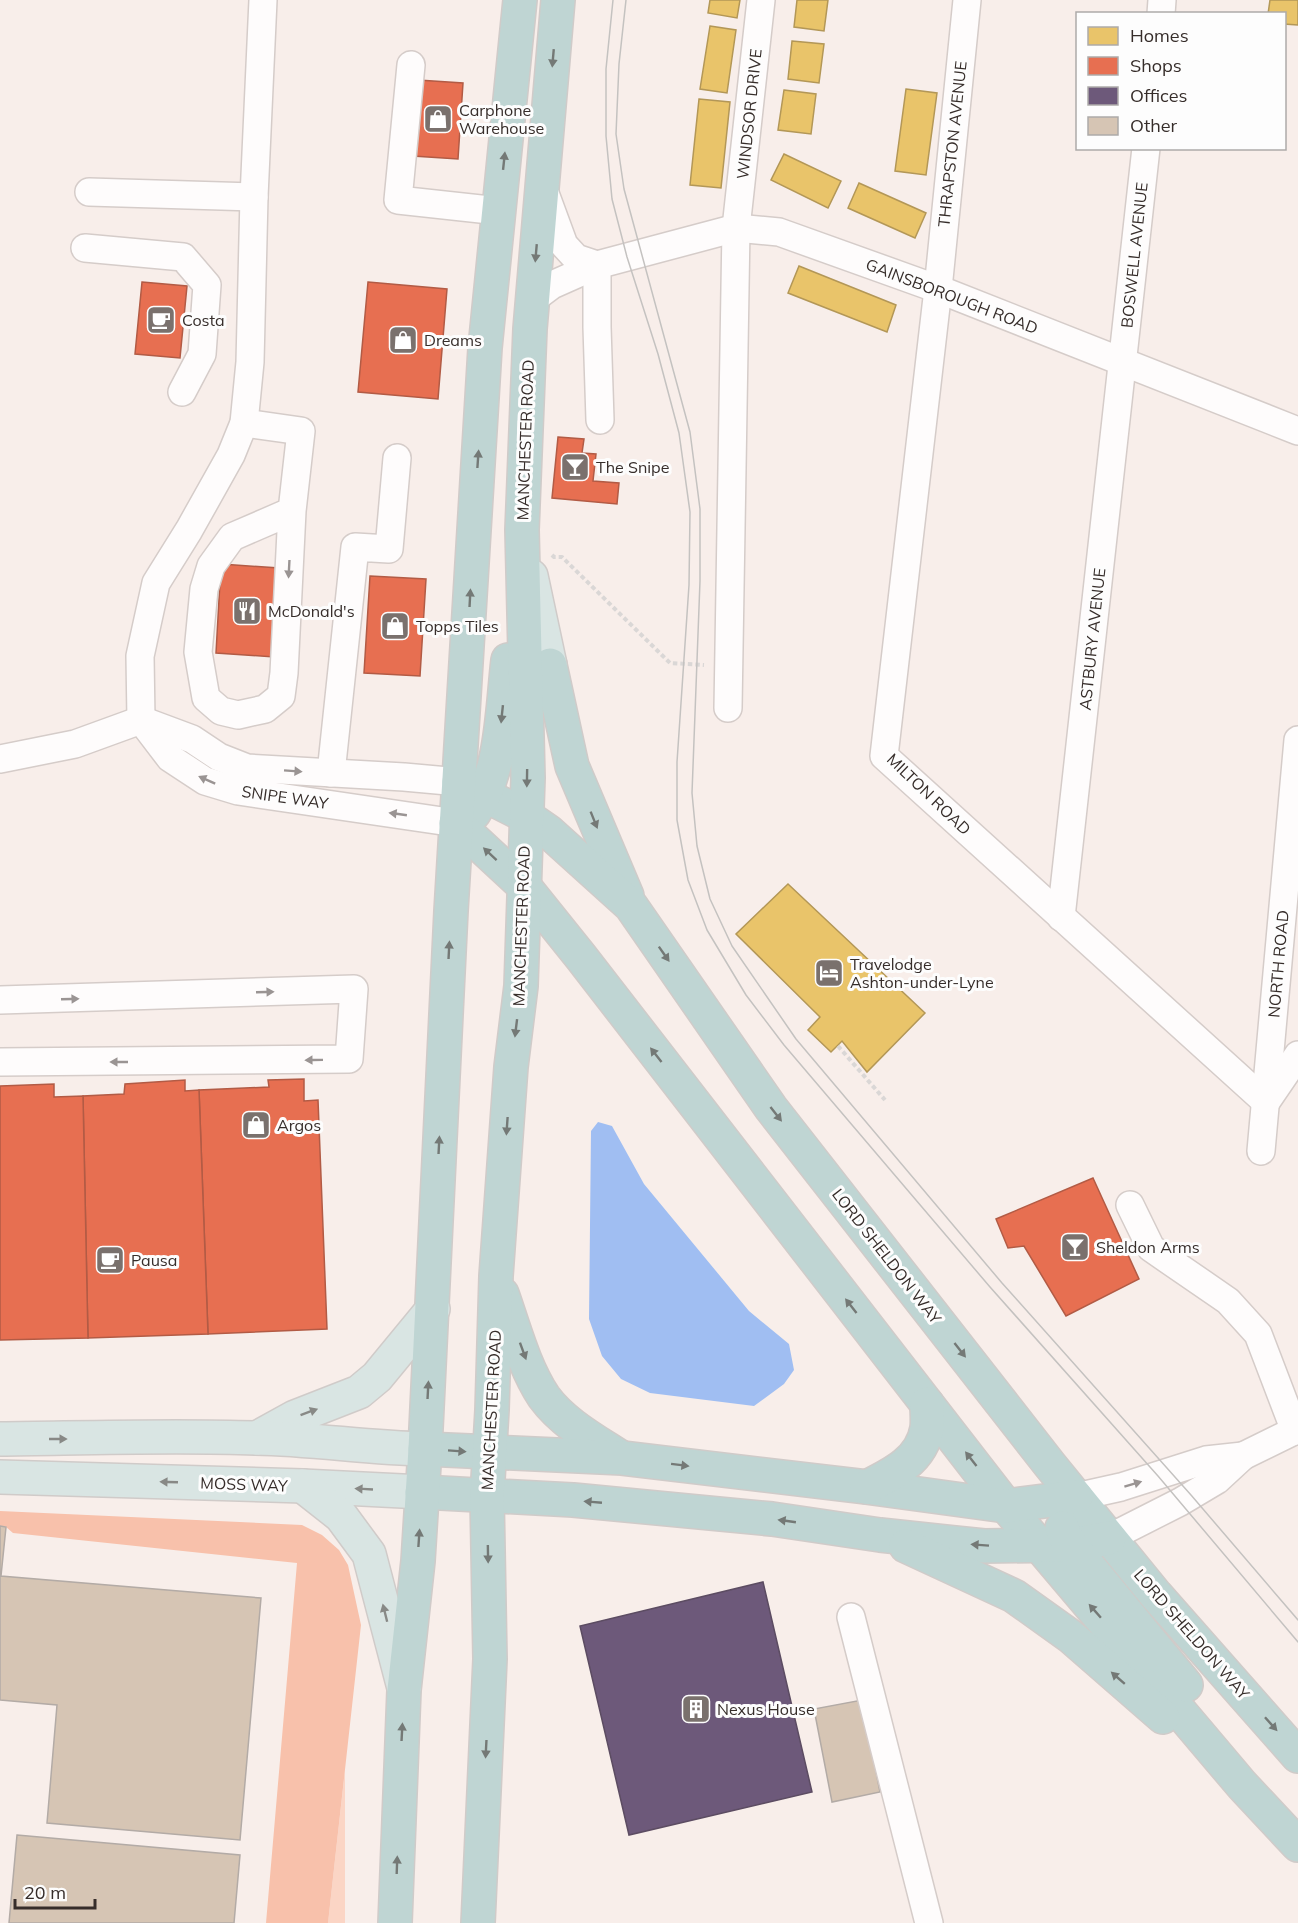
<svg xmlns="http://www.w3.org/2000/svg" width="1298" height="1923" viewBox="0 0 1298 1923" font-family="Mulish,sans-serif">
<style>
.green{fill:#fbd5c5}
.forest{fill:#f8c1ab}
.water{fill:#a0bef2}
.homes{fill:#e9c46a;stroke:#b39757;stroke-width:1.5}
.shops{fill:#e76f51;stroke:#b25b45;stroke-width:1.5}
.offices{fill:#6d597a;stroke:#5c4c62;stroke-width:1.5}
.building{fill:#d6c5b4;stroke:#b3aba6;stroke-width:1.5}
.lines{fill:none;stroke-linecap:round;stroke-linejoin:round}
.minor-casing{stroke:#d5ccc9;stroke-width:30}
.major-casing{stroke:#d0cbc9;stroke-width:36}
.highway-casing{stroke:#d0cbc9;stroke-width:36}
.path{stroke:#dad7d6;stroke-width:4;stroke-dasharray:4.5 3;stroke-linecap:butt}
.minor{stroke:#fefcfc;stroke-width:27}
.major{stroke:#d9e5e3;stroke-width:33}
.highway{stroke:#bfd5d3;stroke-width:33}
.tram{stroke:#c4c2c0;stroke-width:1.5}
.oneway{fill:#747976}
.oneway2{fill:#9a9493}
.oneway3{fill:#888986}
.labels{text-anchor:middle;stroke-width:6;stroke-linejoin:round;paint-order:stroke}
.poi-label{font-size:16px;fill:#362d2a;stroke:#fdfdfd;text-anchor:start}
.street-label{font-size:16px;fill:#362d2a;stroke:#fdfdfd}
</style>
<rect width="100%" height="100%" fill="#f8eeea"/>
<path class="green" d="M345,1770V1923H328Z"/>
<path class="forest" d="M0,1511L302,1525L322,1535L339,1550L348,1565L361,1625L328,1923H266L297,1563L13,1533L6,1527L0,1526Z"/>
<path class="water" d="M598,1122L612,1126L644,1184L749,1311L789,1344L794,1370L784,1384L754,1406L650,1393L621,1379L602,1356L589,1319L591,1131Z"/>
<g class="homes">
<path d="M710,0H740L737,18L708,13Z"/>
<path d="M797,0H828L824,31L794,27Z"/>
<path d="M1270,0H1298V25L1284,24V14H1268Z"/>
<path d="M710,26L736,30L727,93L700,89Z"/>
<path d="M792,41L824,44L819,83L788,79Z"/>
<path d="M906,89L937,93L926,175L895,171Z"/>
<path d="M784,90L816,94L811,134L778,130Z"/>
<path d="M699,99L730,102L721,188L690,185Z"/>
<path d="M784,154L841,181L828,208L771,180Z"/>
<path d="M859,183L926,213L915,238L848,208Z"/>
<path d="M799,266L896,305L887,332L788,293Z"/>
<path d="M788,884L925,1013L867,1072L842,1041L831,1052L808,1030L820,1017L736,934Z"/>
</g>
<g class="shops">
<path d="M418,80L463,83L458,159L413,156Z"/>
<path d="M142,282L187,286L180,358L135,354Z"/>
<path d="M368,282L447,289L438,399L358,392Z"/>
<path d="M558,437L584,439L582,453L596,454L593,481L619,483L617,504L552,498Z"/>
<path d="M221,564L279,568L274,657L216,653Z"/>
<path d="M370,576L426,579L420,676L364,673Z"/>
<path d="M304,1079V1101L318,1100L327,1329L208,1334L199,1090L269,1087L268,1080Z"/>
<path d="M185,1080V1091L199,1090L208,1334L88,1338L83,1096L124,1094L125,1084Z"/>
<path d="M54,1084V1097L83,1096L88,1338L0,1340V1086Z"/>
<path d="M1093,1178L1139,1279L1066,1316L1024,1246L1008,1248L996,1219Z"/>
</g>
<path class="offices" d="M763,1582L812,1792L629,1835L580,1626Z"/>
<g class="building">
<path d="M0,1526L6,1527L1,1576L261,1598L240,1840L47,1823L57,1705L0,1700Z"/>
<path d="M862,1700L880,1792L832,1802L814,1709Z"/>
<path d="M17,1835L240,1855L234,1923H9Z"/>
</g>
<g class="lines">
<g class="minor-casing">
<g id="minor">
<path d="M967,0L938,289L884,756L1266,1102L1298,1055"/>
<path d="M1161,14L1162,0"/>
<path d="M411,65L398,200L499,211"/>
<path d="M543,188L564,245L576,258L597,265"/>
<path d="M89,192L254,197"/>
<path d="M85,248L183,257L207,285L202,354L182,392"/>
<path d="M597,265V327L600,420"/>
<path d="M532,300L552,285L597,265L736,228L779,232L938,289L1298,431"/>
<path d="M244,423L301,431L292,511L284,673L281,696L265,709L238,715L221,711L206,698L198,652L204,589L211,566L232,537L292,511"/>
<path d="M728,708L736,228L761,0"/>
<path d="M141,720L140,656L156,583L189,530L231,455L244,423L250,362L254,197L263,0"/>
<path d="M141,720L170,758L205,781L238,791L456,823"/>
<path d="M0,759L75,744L141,720L192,739L219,757L247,768L404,777L459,782"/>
<path d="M331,773L355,547L389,549L397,458"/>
<path d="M1061,917L1146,148"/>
<path d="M0,1000L354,989L349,1059L0,1062"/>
<path d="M1261,1151L1298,740"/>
<path d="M1130,1205L1151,1248L1228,1301L1258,1334L1295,1431"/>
<path d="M1076,1497L1121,1487L1206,1460L1243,1456"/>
<path d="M1109,1538L1180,1502L1217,1480L1243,1456L1298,1429"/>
<path d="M851,1617L929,1923"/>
</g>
</g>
<g class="major-casing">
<g id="major">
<path d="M531,576L550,665"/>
<path d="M257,1438L295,1417L359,1392L377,1377L433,1309"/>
<path d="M0,1439C85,1438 171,1435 256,1438C313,1439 369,1448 425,1449"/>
<path d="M0,1477L303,1486L422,1492"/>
<path d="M303,1486L341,1516L369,1554L404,1688"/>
</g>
</g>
<g class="highway-casing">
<g id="highway">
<path d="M550,665L572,766L627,896"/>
<path d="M459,782L526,816L549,832L631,906L771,1108L1050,1465L1156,1595L1298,1756"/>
<path d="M474,813C503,769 502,711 508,660"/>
<path d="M456,823L524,886L581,957L1006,1506L1242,1785L1298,1845"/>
<path d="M502,1294C514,1328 524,1367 544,1397C563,1423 594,1440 620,1457"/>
<path d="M425,1449L622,1458L867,1487L1006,1506L1076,1497"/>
<path d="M867,1487C893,1474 922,1460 927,1428C928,1421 927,1412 927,1404"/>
<path d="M422,1492L573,1500L772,1519L880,1535L984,1546L1071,1545L1109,1538"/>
<path d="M1062,1528L1065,1536L1071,1545L1186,1685"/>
<path d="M906,1546L1014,1596L1070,1636L1163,1717"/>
<path d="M395,1923L404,1690L418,1561L425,1449L451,911L485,348L520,0"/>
<path d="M478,1923L490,1659L487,1496L492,1410L496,1276L511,1067L521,986L528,778L522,530L530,329L558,0"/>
</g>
</g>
<g class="path">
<path d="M552,555L554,557H562L670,663L704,665"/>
<path d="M838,1046L885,1100"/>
</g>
<use href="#minor" class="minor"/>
<use href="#major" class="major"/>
<use href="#highway" class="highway"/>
<g class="tram">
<path d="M613,0L606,69V136L612,199L627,257L658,354L679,433L690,512L689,585L677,762V820L688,880L707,930L746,995L784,1045L990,1287L1158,1476L1298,1642"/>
<path d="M626,0L619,64L616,134L624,189L690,432L700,509V581L692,793L697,846L710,899L732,946L796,1039L1002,1283L1191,1495L1298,1620"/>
</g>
</g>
<defs><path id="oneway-solid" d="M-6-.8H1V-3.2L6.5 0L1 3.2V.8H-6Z" transform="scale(1.5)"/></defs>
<g class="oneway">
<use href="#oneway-solid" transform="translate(553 58) rotate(95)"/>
<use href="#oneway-solid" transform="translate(504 161) rotate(-84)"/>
<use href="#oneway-solid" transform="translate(536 253) rotate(95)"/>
<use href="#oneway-solid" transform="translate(478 459) rotate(-86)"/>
<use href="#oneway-solid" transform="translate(470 598) rotate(-87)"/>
<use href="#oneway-solid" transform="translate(502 714) rotate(96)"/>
<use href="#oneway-solid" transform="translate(527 778) rotate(91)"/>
<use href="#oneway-solid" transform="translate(594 820) rotate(68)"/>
<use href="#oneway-solid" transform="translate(490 854) rotate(-137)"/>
<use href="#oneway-solid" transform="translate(449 950) rotate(-87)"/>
<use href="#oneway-solid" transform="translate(664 954) rotate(55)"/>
<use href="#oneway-solid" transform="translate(516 1028) rotate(97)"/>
<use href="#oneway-solid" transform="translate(656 1055) rotate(-128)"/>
<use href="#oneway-solid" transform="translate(776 1114) rotate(52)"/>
<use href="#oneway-solid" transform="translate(507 1126) rotate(94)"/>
<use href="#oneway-solid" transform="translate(439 1145) rotate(-87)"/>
<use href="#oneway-solid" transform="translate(851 1306) rotate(-128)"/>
<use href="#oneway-solid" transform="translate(960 1350) rotate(52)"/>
<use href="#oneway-solid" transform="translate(523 1351) rotate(70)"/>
<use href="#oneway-solid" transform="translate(428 1390) rotate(-87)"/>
<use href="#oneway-solid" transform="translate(457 1451) rotate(4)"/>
<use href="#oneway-solid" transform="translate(971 1459) rotate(-128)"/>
<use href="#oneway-solid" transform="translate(680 1465) rotate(7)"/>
<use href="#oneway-solid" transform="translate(593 1502) rotate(-175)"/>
<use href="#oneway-solid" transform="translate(787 1521) rotate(-172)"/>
<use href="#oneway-solid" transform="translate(419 1538) rotate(-86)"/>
<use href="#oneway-solid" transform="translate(980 1545) rotate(-176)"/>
<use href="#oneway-solid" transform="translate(488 1554) rotate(89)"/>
<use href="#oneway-solid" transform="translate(1095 1611) rotate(-131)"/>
<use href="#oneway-solid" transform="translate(1118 1678) rotate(-139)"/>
<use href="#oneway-solid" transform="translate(1271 1724) rotate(48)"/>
<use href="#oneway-solid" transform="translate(402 1732) rotate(-87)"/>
<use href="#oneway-solid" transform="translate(486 1749) rotate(93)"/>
<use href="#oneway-solid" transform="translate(397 1865) rotate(-88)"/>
</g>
<g class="oneway2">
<use href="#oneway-solid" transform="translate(289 569) rotate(93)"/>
<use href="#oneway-solid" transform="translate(293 771) rotate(4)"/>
<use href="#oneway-solid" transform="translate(207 780) rotate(-156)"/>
<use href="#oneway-solid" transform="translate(398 814) rotate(-172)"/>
<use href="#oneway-solid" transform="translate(265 992) rotate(-2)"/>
<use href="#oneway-solid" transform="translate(70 999) rotate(-2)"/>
<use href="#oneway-solid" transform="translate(314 1060) rotate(179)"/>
<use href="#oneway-solid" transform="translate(119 1062) rotate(180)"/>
<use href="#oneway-solid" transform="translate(1133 1484) rotate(-17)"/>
</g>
<g class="oneway3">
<use href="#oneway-solid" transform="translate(309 1412) rotate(-20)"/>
<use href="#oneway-solid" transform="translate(58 1439)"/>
<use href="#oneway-solid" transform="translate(169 1482) rotate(-178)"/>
<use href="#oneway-solid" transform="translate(364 1489) rotate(-177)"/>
<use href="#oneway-solid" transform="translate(385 1613) rotate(-104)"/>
</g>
<defs>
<g id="shop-square" transform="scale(1.5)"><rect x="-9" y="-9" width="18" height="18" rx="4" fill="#7a716d" stroke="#fdfdfd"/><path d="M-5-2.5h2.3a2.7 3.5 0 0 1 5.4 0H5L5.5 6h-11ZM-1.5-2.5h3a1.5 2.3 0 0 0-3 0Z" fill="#fff"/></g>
<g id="cafe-square" transform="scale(1.5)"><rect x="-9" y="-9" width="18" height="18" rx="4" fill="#7a716d" stroke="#fdfdfd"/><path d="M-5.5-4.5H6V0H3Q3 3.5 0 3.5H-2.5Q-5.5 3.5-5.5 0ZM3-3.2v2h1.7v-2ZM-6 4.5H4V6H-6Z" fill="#fff"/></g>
<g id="bar-square" transform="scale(1.5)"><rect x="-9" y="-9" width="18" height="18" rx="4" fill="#7a716d" stroke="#fdfdfd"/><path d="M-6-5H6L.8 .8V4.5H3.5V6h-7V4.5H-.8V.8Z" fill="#fff"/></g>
<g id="restaurant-square" transform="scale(1.5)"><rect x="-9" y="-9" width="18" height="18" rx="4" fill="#7a716d" stroke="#fdfdfd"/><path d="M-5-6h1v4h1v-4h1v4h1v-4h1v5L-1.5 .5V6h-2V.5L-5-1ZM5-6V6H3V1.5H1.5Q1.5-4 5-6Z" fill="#fff"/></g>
<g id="hotel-square" transform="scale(1.5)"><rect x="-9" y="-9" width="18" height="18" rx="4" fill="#7a716d" stroke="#fdfdfd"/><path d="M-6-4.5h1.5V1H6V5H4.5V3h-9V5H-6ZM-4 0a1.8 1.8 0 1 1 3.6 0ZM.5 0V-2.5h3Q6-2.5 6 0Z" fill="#fff"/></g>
<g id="building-square" transform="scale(1.5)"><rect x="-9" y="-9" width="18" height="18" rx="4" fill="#7a716d" stroke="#fdfdfd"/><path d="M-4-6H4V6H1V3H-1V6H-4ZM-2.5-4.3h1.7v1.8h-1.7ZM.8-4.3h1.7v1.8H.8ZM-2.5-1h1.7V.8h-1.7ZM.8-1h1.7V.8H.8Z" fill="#fff"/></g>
</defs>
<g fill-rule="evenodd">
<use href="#shop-square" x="438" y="119"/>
<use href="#cafe-square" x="161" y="320"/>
<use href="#shop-square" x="403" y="340"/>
<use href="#bar-square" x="575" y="467"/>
<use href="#restaurant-square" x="247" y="611"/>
<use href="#shop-square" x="395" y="626"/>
<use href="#hotel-square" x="829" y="973"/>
<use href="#shop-square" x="256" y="1125"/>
<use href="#bar-square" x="1075" y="1247"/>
<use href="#cafe-square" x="110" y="1260"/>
<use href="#building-square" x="696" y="1709"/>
</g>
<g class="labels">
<g class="poi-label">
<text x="459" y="116">Carphone<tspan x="459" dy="18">Warehouse</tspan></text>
<text x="182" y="326">Costa</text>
<text x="424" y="346">Dreams</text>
<text x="596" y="473">The Snipe</text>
<text x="268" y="617">McDonald's</text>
<text x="416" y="632">Topps Tiles</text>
<text x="850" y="970">Travelodge<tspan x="850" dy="18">Ashton-under-Lyne</tspan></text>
<text x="277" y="1131">Argos</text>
<text x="1096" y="1253">Sheldon Arms</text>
<text x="131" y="1266">Pausa</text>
<text x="717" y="1715">Nexus House</text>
</g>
<g class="street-label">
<text transform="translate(749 114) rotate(-84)" y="6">WINDSOR DRIVE</text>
<text transform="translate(952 144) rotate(-84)" y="6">THRAPSTON AVENUE</text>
<text transform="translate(1134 255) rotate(-84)" y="6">BOSWELL AVENUE</text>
<text transform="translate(952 296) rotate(21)" y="6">GAINSBOROUGH ROAD</text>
<text transform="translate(525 440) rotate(-88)" y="6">MANCHESTER ROAD</text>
<text transform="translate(1092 639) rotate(-84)" y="6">ASTBURY AVENUE</text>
<text transform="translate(929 794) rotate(44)" y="6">MILTON ROAD</text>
<text transform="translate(285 797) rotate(8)" y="6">SNIPE WAY</text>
<text transform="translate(521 926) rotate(-88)" y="6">MANCHESTER ROAD</text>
<text transform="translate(1278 964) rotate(-85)" y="6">NORTH ROAD</text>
<text transform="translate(887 1256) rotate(52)" y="6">LORD SHELDON WAY</text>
<text transform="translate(491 1410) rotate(-87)" y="6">MANCHESTER ROAD</text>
<text transform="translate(244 1484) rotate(2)" y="6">MOSS WAY</text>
<text transform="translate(1192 1634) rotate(49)" y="6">LORD SHELDON WAY</text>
</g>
</g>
<rect x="1076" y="12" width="210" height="138" fill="#fdfdfd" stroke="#adaaa9" stroke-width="1.5"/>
<rect x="1088" y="27" width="30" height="18" fill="#e9c46a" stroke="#adaaa9" stroke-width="1.5"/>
<text x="1130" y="42" font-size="18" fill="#362d2a">Homes</text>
<rect x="1088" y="57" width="30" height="18" fill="#e76f51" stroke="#adaaa9" stroke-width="1.5"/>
<text x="1130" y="72" font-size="18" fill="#362d2a">Shops</text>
<rect x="1088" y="87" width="30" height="18" fill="#6d597a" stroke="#adaaa9" stroke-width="1.5"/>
<text x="1130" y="102" font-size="18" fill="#362d2a">Offices</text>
<rect x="1088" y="117" width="30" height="18" fill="#d6c5b4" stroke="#adaaa9" stroke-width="1.5"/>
<text x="1130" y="132" font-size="18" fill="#362d2a">Other</text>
<path d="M15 1899v9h80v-9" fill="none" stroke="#362d2a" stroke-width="3"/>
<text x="24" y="1899" font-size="18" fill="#362d2a" stroke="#fdfdfd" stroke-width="4.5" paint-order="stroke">20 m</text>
</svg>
